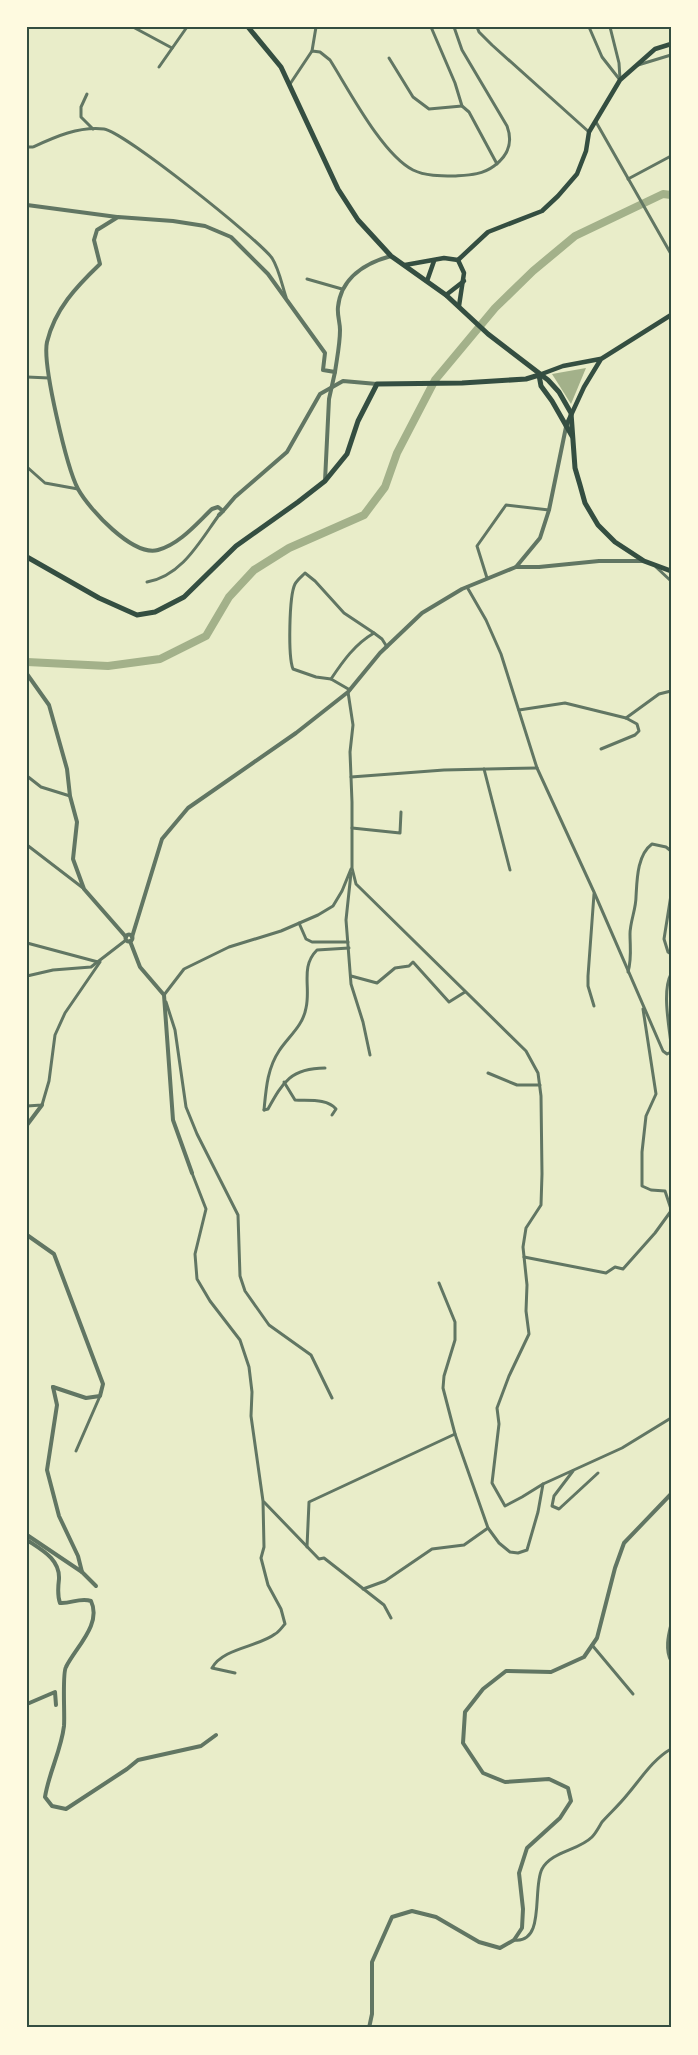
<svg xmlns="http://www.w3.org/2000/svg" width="698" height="2055" viewBox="0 0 698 2055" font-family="'Public Sans',sans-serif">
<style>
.water{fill:#a3b18a}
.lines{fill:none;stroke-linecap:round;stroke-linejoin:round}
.canal{stroke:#a3b18a;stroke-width:8}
.minor{stroke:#617663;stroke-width:3}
.tertiary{stroke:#617663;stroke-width:4}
.secondary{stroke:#344e41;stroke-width:4.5}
.primary{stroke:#344e41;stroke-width:5}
.trunk{stroke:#344e41;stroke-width:5}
.neatline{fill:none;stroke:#344e41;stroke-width:2}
</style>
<rect width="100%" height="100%" fill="#e9edc9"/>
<path class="water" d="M586,368L571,404L552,374Z"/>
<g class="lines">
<path class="canal" d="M27,662L108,666L160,659L206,636L229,597L254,570L289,548L364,515L385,487L397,453L435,380L495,308L533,271L575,236L663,194L671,195"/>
<g class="minor">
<path d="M133,27L172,48"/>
<path d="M431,27L455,83L462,106L469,112L497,164"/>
<path d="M477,27L479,32L492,45L589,132"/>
<path d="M589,27L602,57L620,80"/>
<path d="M610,27L619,63L620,79"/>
<path d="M312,51L316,27"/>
<path d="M389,58L413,97L429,109L462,106"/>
<path d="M638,65L671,55"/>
<path d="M159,67L187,27"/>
<path d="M290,84L312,51L320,52L330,60C349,90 382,154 413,170C425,176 441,176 454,176C469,175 482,175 494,166C509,155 513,142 507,126L462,50L454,27"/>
<path d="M87,94L81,107V117L93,129"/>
<path d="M596,122L671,254"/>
<path d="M27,147H33C55,137 79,126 104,129C124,132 257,238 272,258C279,269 282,285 286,297"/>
<path d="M628,179L671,156"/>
<path d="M307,279L342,289"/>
<path d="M27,377L49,378"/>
<path d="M27,467L45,483L78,489"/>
<path d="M656,567L671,581"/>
<path d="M487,578L477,546L506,505L549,510"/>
<path d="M147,582C182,576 200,541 219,515"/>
<path d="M467,587L486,620L501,654L537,768L594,892L663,1051L667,1054L671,1052"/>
<path d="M331,679L316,677L293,669C288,657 289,596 295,584C297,580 302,576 305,573L315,581L344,613L374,633"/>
<path d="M350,690L331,679C343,661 355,644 374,633L382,639L387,647"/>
<path d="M348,692L353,725L350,752L352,802V868L356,884L526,1051L538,1073L541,1096L542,1174L541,1205L526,1228L523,1247L527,1285L526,1311L529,1334L509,1376L497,1408L499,1424L492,1483L505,1506L522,1497L543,1484L622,1448L671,1418"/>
<path d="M519,710L565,703L626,718L637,724L639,731L635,735L601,749"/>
<path d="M626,718L659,694L671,691"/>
<path d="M484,769L510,870"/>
<path d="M27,776L41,787L70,796"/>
<path d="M351,777L444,770L537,768"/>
<path d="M352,828L400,833L401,812"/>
<path d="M27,845L83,888"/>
<path d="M351,873L346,920L351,984L363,1022L370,1055"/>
<path d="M594,894L588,976V986L594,1006"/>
<path d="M671,895L664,939L668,952L671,954"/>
<path d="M299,923L306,939L312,942H348"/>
<path d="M27,943L98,962"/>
<path d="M628,972C632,958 630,948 630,934C630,922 636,909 636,897C637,880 637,855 652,844L666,847L671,851"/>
<path d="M671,974C662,991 669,1025 671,1044"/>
<path d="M27,976L53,970L91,967L126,940"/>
<path d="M351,976L377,983L395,968L409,966L413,962L449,1002L465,992"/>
<path d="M164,995L184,969L229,947L281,931L318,915L333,906L342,891L351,869"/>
<path d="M166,1002L175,1030L186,1107L197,1134L238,1215L240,1276L245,1291L269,1325L311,1355L332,1398"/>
<path d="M643,1009L656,1094L646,1116L642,1152V1186L651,1190L665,1191L671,1209"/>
<path d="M488,1073L517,1085H540"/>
<path d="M284,1082L295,1100C308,1101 327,1098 336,1109L332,1115"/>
<path d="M27,1106L42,1105L49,1081L55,1035L65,1013L100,962"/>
<path d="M264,1110C266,1090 267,1069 279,1051C288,1037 303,1026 306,1008C311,987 300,967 317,950L349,948"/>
<path d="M264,1110L268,1109C283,1082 291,1068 325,1068"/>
<path d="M192,1173L206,1209L195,1254L197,1279L210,1301L240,1340L249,1367L252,1392L251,1416L263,1501L264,1547L261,1558L268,1585L281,1609L285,1624C282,1627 279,1632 275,1634C258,1647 223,1648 212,1668L235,1673"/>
<path d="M524,1257L606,1273L615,1267L623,1269L655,1233L671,1211"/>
<path d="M439,1283L455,1322V1340L444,1376L443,1388L455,1434L488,1528L499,1543L510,1552L518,1553L527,1550L538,1512L543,1484"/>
<path d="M76,1451L100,1396"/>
<path d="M573,1471L554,1496L552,1506L559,1509L598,1473"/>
<path d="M264,1502L319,1559L324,1558L384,1605L391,1618"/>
<path d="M307,1547L309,1502L455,1434"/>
<path d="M363,1589L385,1581L432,1549L464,1545L488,1528"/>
<path d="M671,1624C668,1636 665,1650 671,1661"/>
<path d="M592,1645L633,1694"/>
<path d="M514,1940C546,1944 532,1888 542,1869C552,1851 578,1851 592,1837C596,1833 599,1827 602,1822C610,1813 619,1805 627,1795C640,1780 653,1759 671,1749"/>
<path d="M651,2028H653"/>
</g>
<g class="tertiary">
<path d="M27,205L117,217"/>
<path d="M325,481L329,399L335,372"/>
<path d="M223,511L235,497L287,452L320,394L343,381L377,384"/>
<path d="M219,515L223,511L218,507L212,509C197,523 180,544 158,550C133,557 89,509 78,489C67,468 42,364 47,342C55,309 76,287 100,264L94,240L97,230L118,217L173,221L205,226L231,237L268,274L325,353L323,370L335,372C337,358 340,344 340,330C340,322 337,315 338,307C341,278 365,263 391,256"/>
<path d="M516,567H539L599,561H643"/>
<path d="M27,674L49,705L67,769L70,796L77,822L73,859L84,889L126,937"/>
<circle cx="129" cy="938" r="3.5"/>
<path d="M132,937L162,839L188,808L296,733L348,692L380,653L422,613L462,589L516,567L540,538L549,510L566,427"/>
<path d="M130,941L140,967L164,995L173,1120L192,1173"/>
<path d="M27,1125L42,1105"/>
<path d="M27,1235L54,1254L103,1384L100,1396L86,1398L53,1387"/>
<path d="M53,1387L57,1405L47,1470L59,1516L78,1556L82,1572"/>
<path d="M27,1535L82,1572L96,1586"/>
<path d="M27,1540C42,1550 60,1559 59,1579C58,1587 57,1595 60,1603C71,1604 80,1597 91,1601C102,1624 76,1647 66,1667C62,1673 65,1714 64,1726C61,1751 49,1772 45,1797L52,1806L66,1809L127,1769L138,1760L201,1746L216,1735"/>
<path d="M27,1704L55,1692L56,1705"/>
<path d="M369,2028L372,2014V1962L392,1917L412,1911L436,1917L479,1942L500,1948L514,1940L522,1928L523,1909L519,1873L527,1848L560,1818L571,1801L568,1788L549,1779L505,1782L483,1773L463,1743L465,1712L483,1689L506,1671L551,1672L584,1657L597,1638L615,1568L624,1543L671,1494"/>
</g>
<g class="secondary">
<path d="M458,260L488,232L542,211L558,196L577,174L586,151L589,132L620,80L655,49L671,44"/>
<path d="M458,260L464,273L459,306"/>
<path d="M405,265L444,258L458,260"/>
<path d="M427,281L434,261"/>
<path d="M446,295L464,281"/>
<path d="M539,375L563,366L600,359"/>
<path d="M566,426L584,387L601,359L671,315"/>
</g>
<path class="primary" d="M27,557L99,598L137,615L155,612L184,597L236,546L298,502L325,481L347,454L358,421L377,384L462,383L526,379L539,375"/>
<g class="trunk">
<path d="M248,27L281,67L338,189L358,220L391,256L446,295L488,334L548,380L559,392L571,413L575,468L580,485L585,503L598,525L615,542L644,561L671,571"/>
<path d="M539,375L541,386L552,401L572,436"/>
</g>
</g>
<rect width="698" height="2055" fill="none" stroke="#fefae0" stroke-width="57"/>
<rect x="28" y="28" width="642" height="1998" class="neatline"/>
</svg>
